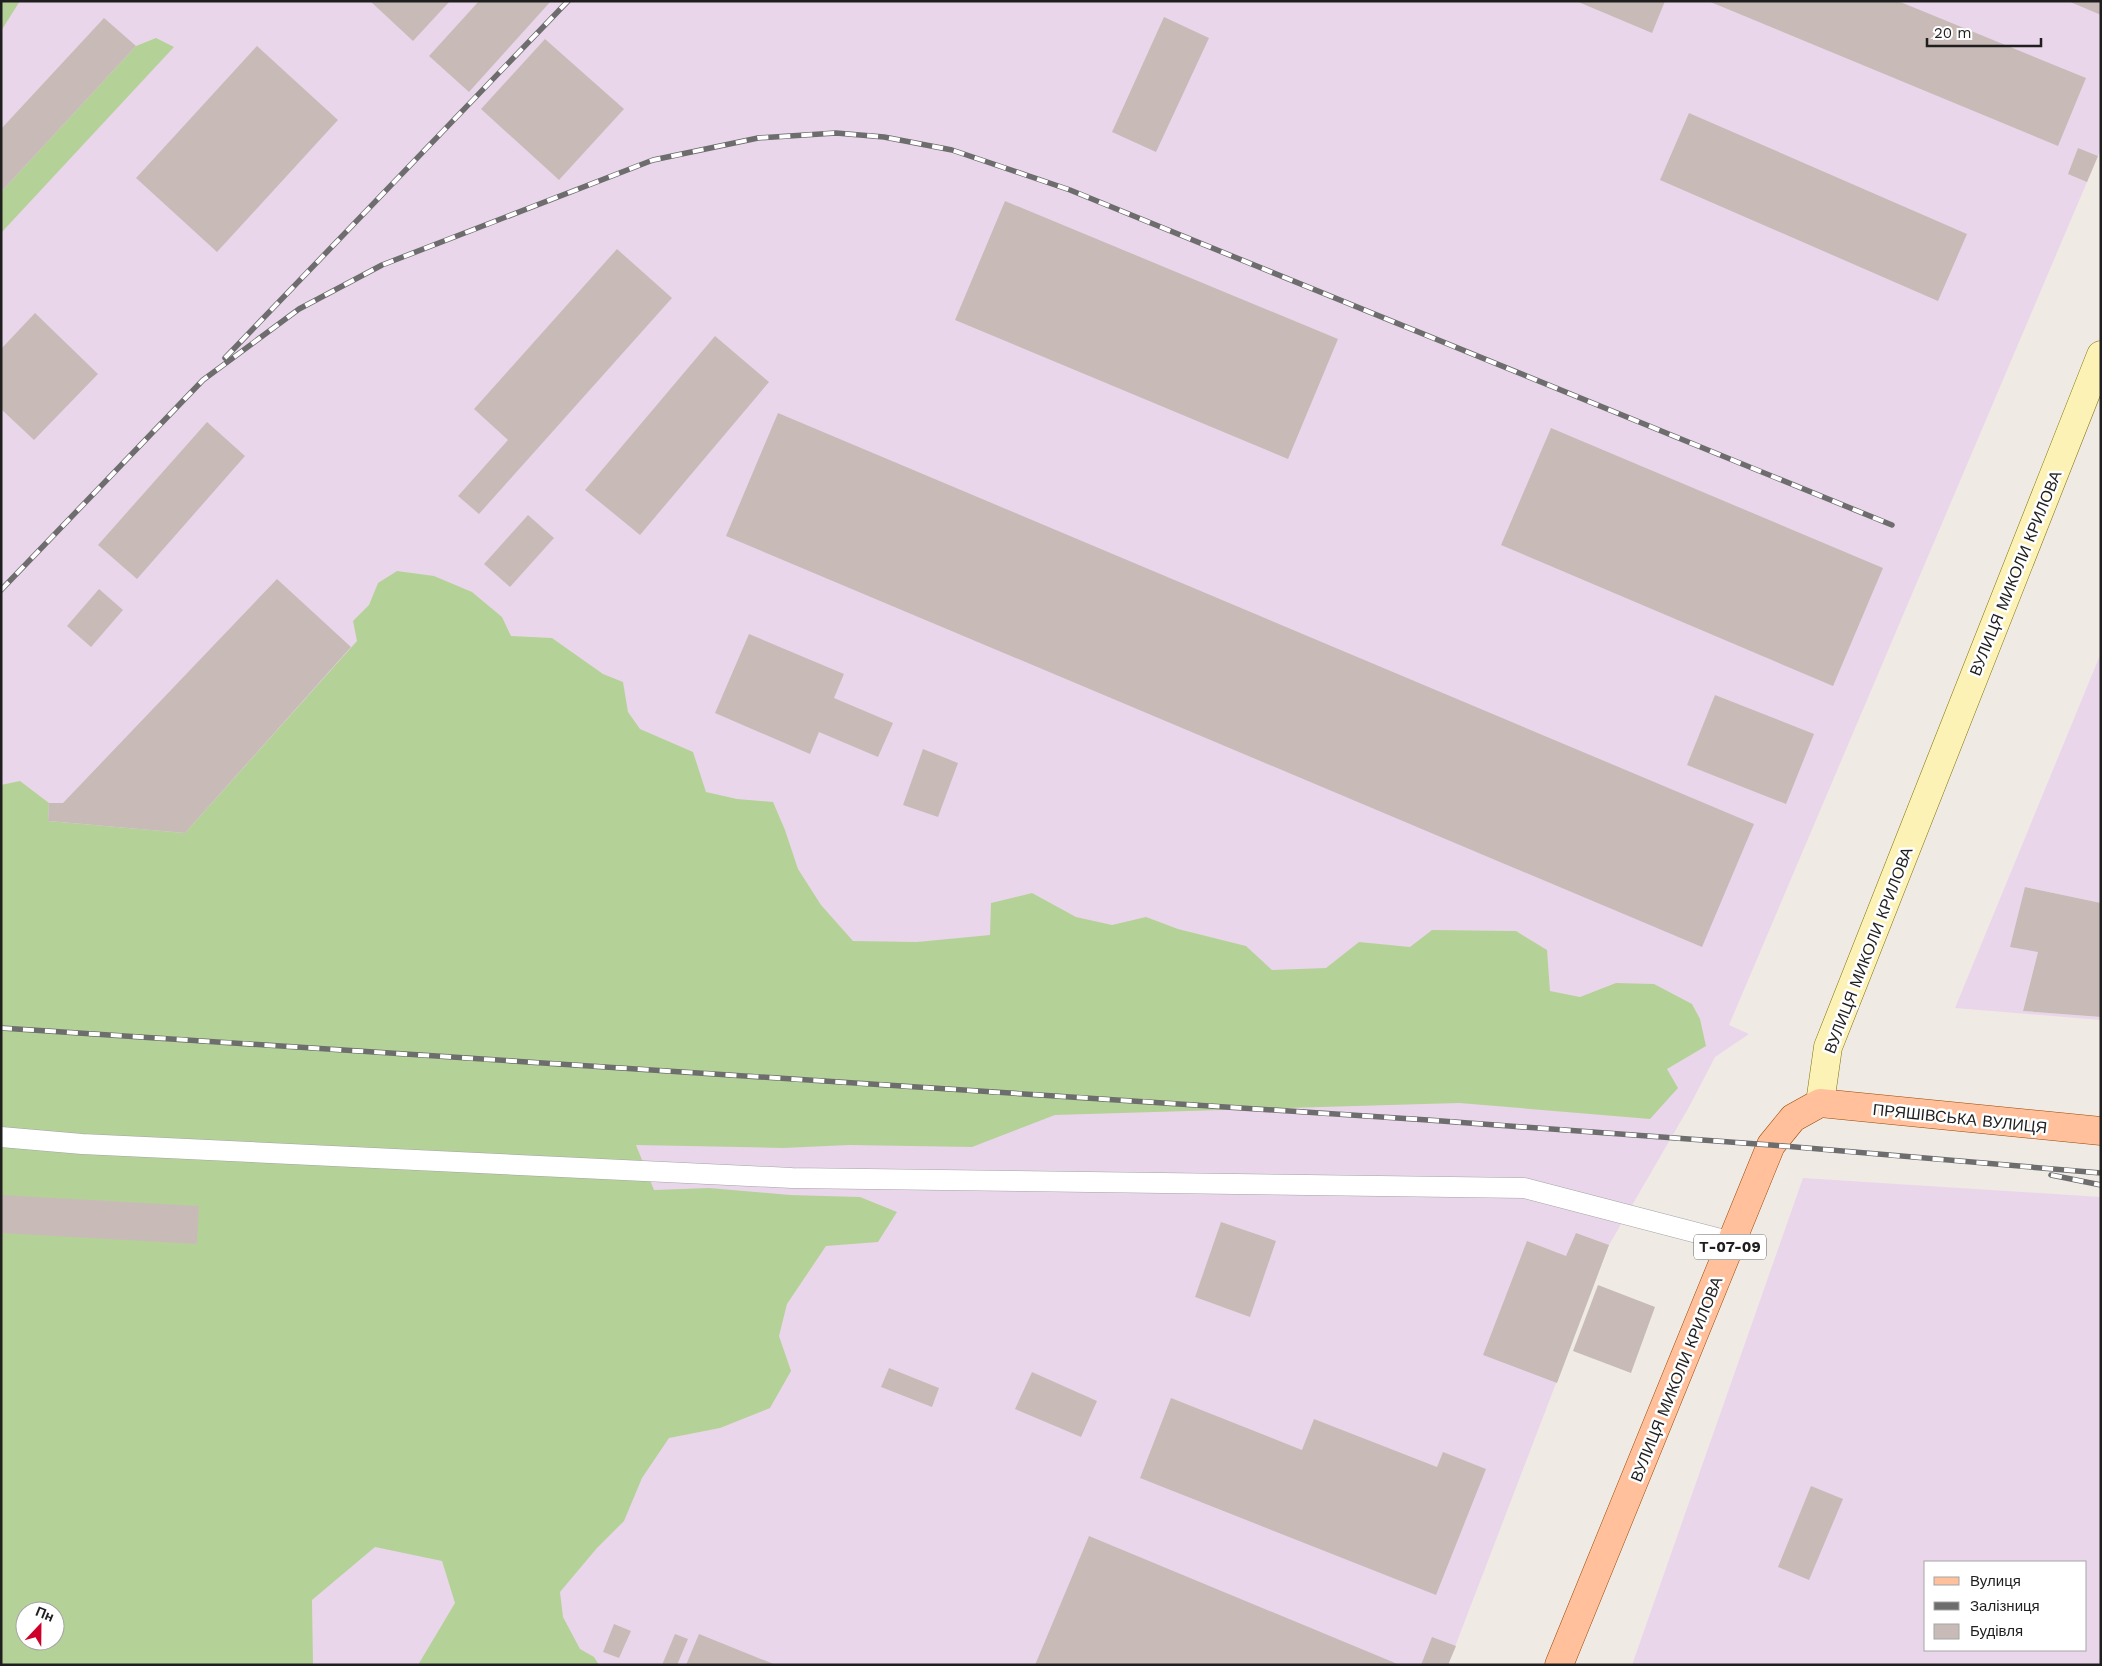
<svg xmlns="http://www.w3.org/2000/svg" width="2102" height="1666" viewBox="0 0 2102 1666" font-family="'Work Sans',sans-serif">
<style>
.industrial{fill:#ead6ea;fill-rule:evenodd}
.forest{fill:#b4d297;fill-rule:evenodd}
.building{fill:#c8bbb7}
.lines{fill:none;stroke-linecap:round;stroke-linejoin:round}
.lane-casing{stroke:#a3a3a3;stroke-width:21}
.secondary-casing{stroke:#7c7000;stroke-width:29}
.primary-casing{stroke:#9a4800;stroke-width:29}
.lane{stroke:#fff;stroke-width:20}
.secondary{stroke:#fdf2b6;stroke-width:28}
.primary{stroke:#ffc09b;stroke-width:28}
.rail-casing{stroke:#6d6d6d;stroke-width:5.5}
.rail{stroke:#fff;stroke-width:4;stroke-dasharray:11;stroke-linecap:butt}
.labels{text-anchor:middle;stroke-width:5;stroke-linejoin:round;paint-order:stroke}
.shield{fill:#fff;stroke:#626262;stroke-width:1}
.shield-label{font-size:15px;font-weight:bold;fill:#1f1f1f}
.street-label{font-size:16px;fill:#1f1f1f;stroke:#fff}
</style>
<rect width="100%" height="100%" fill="#f0eae5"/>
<g class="industrial">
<path d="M1,1H2101V149L1729,1025L1749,1034L1715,1057L1689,1107L1609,1245L1448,1665H1ZM25,1611H55V1641H25Z"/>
<path d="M2101,653V903L2025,887L2038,952L2023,1011L2101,1017V1020L1955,1008Z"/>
<path d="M1803,1178L2101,1197V1665H1632ZM1926,1562H2086V1650H1926Z"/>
</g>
<g class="forest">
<path d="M1,1H20L1,31Z"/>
<path d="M156,38L174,47L1,233V192L136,46Z"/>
<path d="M397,571L434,576L472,592L502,617L511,636L552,638L603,674L623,682L628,712L640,729L693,752L706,792L737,799L773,802L785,830L798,869L821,905L853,941L917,942L990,935L991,903L1032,893L1076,917L1112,925L1146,917L1178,929L1246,946L1272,970L1326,968L1359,942L1410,947L1432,930L1516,931L1547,950L1550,991L1580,997L1616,983L1654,984L1692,1004L1700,1019L1706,1046L1667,1069L1678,1088L1650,1119L1459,1103L1055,1115L972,1147L849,1145L783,1148L636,1145L654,1190L709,1188L790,1195L860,1197L897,1212L878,1242L826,1246L787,1304L779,1336L791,1371L770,1408L720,1428L669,1438L642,1478L624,1521L597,1548L560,1592L563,1617L580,1649L594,1657L599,1665H418L455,1603L442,1561L375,1547L312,1600L313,1665H1V785L20,781L49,803L48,821L185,833L357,641L353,621L369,605L378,583ZM25,1611H55V1641H25Z"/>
</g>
<g class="building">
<path d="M370,1H450L413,41Z"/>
<path d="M479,1H551L469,92L429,56Z"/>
<path d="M1576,1H1665L1652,33Z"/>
<path d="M1708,1H1898L2086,78L2058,146Z"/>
<path d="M2068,1H2101V15Z"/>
<path d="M1164,17L1209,38L1156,152L1112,132Z"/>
<path d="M104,18L136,46L1,192V129Z"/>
<path d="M545,39L624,109L559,180L481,109Z"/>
<path d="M257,46L338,120L217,252L136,178Z"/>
<path d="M1689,113L1967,234L1938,301L1660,180Z"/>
<path d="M2078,148L2098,156L2087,182L2068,174Z"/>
<path d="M1005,201L1338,339L1288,459L955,320Z"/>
<path d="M617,249L672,298L479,514L458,496L508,440L474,409Z"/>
<path d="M35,313L98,374L34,440L1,409V349Z"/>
<path d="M715,336L769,382L640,535L585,490Z"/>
<path d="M778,413L1754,824L1702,947L726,536Z"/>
<path d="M207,422L245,456L137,579L98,545Z"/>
<path d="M1551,428L1883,568L1833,686L1501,545Z"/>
<path d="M528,515L554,538L510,587L484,564Z"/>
<path d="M277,579L351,647L185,833L48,821L49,803H63Z"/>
<path d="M99,589L123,610L91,647L67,626Z"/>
<path d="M749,634L844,674L834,698L893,723L878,757L819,732L810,754L715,713Z"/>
<path d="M1715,695L1814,734L1786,804L1687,765Z"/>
<path d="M923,749L958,763L938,817L903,805Z"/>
<path d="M2025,887L2101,903V1017L2023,1011L2038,952L2010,947Z"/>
<path d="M1,1195L199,1206L197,1244L1,1233Z"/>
<path d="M1221,1222L1276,1241L1250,1317L1195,1297Z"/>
<path d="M1576,1233L1609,1245L1557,1383L1483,1355L1527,1241L1566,1256Z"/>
<path d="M1598,1285L1655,1307L1631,1373L1573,1351Z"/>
<path d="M889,1368L939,1388L932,1407L881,1387Z"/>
<path d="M1032,1372L1097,1401L1081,1437L1015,1409Z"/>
<path d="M1171,1398L1302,1450L1314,1419L1437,1467L1443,1452L1486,1469L1436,1595L1140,1478Z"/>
<path d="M1811,1486L1843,1499L1809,1580L1778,1567Z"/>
<path d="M1089,1536L1400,1665H1035Z"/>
<path d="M614,1624L631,1631L619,1658L603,1652Z"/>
<path d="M675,1634L688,1639L677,1665H662Z"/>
<path d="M699,1634L776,1665H686Z"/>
<path d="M1432,1637L1456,1646L1448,1665H1421Z"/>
</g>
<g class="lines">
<g class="lane-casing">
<path id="lane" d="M1,1137L82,1144L792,1178L1524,1188L1732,1242"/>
</g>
<g class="secondary-casing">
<path id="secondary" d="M1820,1103L1828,1047L2101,355"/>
</g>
<g class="primary-casing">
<path id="primary" d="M1559,1665L1771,1145L1793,1118L1820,1103L2101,1131"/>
</g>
<use href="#lane" class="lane"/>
<use href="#secondary" class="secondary"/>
<use href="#primary" class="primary"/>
<g class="rail-casing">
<g id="rail">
<path d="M225,358L568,1"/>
<path d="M1,590L203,380L299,309L382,265L653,160L758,138L836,133L884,137L952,150L1070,190L1892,525"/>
<path d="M1,1028L1428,1120L1771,1145L2101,1173"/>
<path d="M2051,1175L2101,1185"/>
</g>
</g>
<use href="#rail" class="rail"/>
</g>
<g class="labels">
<rect class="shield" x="1694" y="1234.5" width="72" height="25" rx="4"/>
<g class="shield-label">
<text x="1730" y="1252">Т-07-09</text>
</g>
<g class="street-label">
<text transform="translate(2015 573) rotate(-68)" y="6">ВУЛИЦЯ МИКОЛИ КРИЛОВА</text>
<text transform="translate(1868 950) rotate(-69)" y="6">ВУЛИЦЯ МИКОЛИ КРИЛОВА</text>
<text transform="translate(1960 1118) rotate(6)" y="6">ПРЯШІВСЬКА ВУЛИЦЯ</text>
<text transform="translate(1676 1379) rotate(-68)" y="6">ВУЛИЦЯ МИКОЛИ КРИЛОВА</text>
</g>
</g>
<rect width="2102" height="1666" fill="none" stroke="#1f1f1f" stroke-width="5"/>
<rect x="1924" y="1561" width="162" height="90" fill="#ffffff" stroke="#a5a5a5"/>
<rect x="1934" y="1577" width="25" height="8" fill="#ffc09b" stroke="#a5a5a5"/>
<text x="1970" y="1586" font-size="15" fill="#1f1f1f">Вулиця</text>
<rect x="1934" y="1602" width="25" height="8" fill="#6d6d6d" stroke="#a5a5a5"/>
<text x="1970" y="1611" font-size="15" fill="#1f1f1f">Залізниця</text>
<rect x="1934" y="1624" width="25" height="15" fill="#c8bbb7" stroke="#a5a5a5"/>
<text x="1970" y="1636" font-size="15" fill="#1f1f1f">Будівля</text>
<g transform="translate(40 1626) rotate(22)"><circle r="24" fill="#ffffff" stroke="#a5a5a5"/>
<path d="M0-4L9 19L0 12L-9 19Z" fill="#ce0029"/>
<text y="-8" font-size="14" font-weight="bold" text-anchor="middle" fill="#1f1f1f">Пн</text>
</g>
<path d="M1927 38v8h114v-8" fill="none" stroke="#1f1f1f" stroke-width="2.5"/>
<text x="1934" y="38" font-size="15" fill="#1f1f1f" stroke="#ffffff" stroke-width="4" paint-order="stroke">20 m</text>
</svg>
